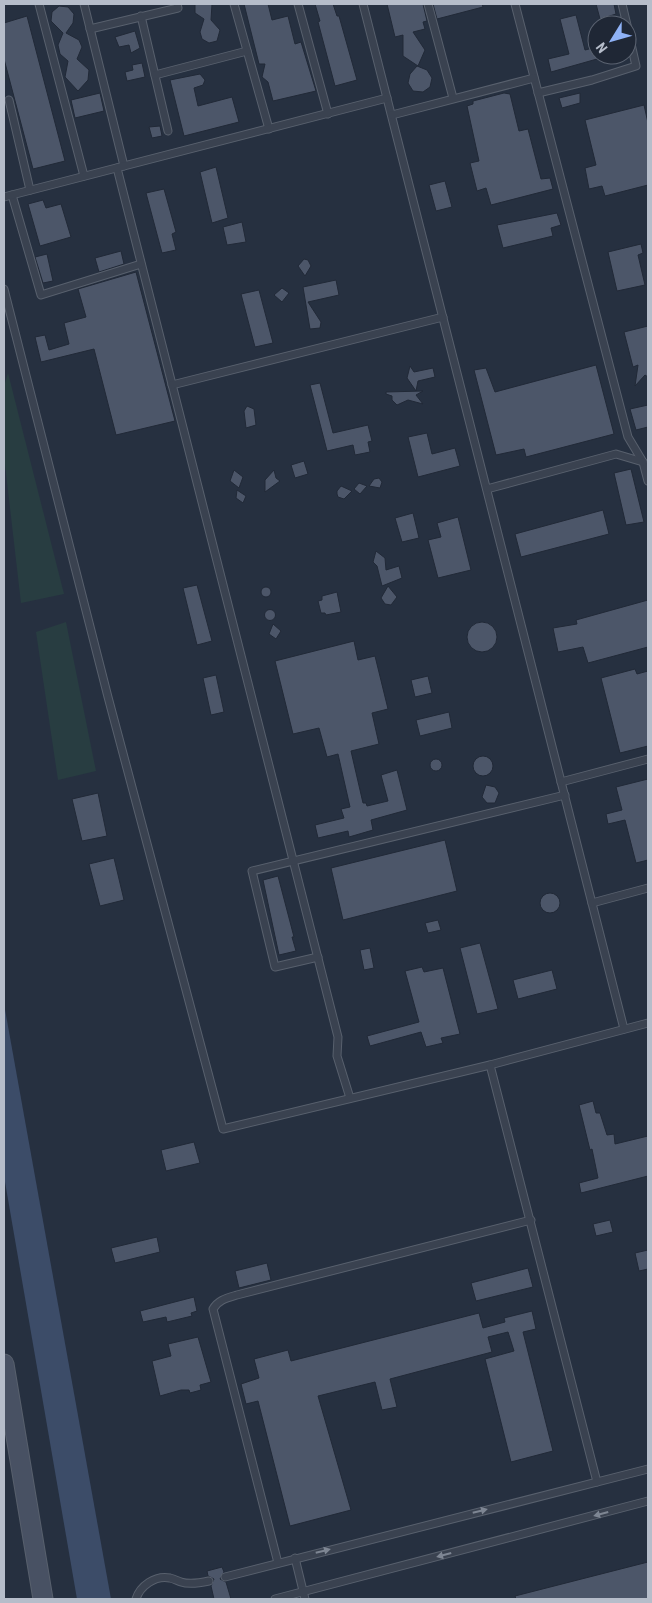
<svg xmlns="http://www.w3.org/2000/svg" width="652" height="1603" viewBox="0 0 652 1603" font-family="'Roboto Condensed',sans-serif">
<style>
.green{fill:#283d41}
.water{fill:#3c4c68}
.building{fill:#4c5669;stroke:#212937}
.lines{fill:none;stroke-linecap:round;stroke-linejoin:round}
.lane-casing{stroke:#58606d;stroke-width:9}
.secondary-casing{stroke:#58606d;stroke-width:21}
.lane{stroke:#3a4250;stroke-width:7}
.secondary{stroke:#485163;stroke-width:19}
.oneway{fill:#7e8693}
</style>
<rect width="100%" height="100%" fill="#263040"/>
<g class="green">
<path d="M8,373L64,594L21,603L4,456V386Z"/>
<path d="M66,622L96,771L58,780L36,632Z"/>
</g>
<path class="water" d="M4,1004L111,1599H77L4,1176Z"/>
<g class="building">
<path d="M195,4H212L211,20L220,30L217,41L209,43L202,39L200,32L204,19L195,13Z"/>
<path d="M244,4H268L272,20L288,16L295,44L301,42L316,91L273,101L268,82L262,77L265,64H259Z"/>
<path d="M315,4H333L337,16H339L357,80L335,86L318,22L320,21Z"/>
<path d="M387,4H423L427,21L423,22L425,29L413,32L425,50L418,66L403,56V35L395,37Z"/>
<path d="M433,4H482L483,7L437,19Z"/>
<path d="M596,4H614L616,14L600,19Z"/>
<path d="M59,6L68,7L74,14L73,23L66,33L79,40L82,47L77,59L89,70L88,80L78,91L65,77L68,61L60,54L58,45L63,33L51,21L52,12Z"/>
<path d="M576,15L585,50L597,47V59L551,72L548,59L569,54L560,19Z"/>
<path d="M27,16L65,161L33,169L4,59V23Z"/>
<path d="M135,31L140,48L131,53L129,45L119,47L115,37Z"/>
<path d="M142,63L145,77L127,81L125,72L133,70L132,65Z"/>
<path d="M417,66L427,70L432,78L430,87L423,92L413,91L408,83L410,74Z"/>
<path d="M200,74L205,80L203,85L194,88L198,106L232,97L239,122L184,136L170,80Z"/>
<path d="M100,93L104,111L75,118L71,100Z"/>
<path d="M504,93L510,94L519,131L528,129L541,179L550,178L553,189L491,205L486,188L477,191L470,163L479,161L467,106L473,104V101Z"/>
<path d="M580,93V103L562,108L559,98Z"/>
<path d="M644,105L648,123V185L605,196L602,186L589,189L585,168L596,165L585,120Z"/>
<path d="M160,126L162,136L152,138L149,127Z"/>
<path d="M216,167L228,218L212,223L200,172Z"/>
<path d="M445,181L452,207L436,211L429,185Z"/>
<path d="M164,189L176,232L172,234L176,250L162,253L146,193Z"/>
<path d="M43,200L46,208L61,204L71,237L40,246L28,204Z"/>
<path d="M557,213L561,225L551,228L553,236L503,248L497,225Z"/>
<path d="M242,222L246,242L227,245L223,227Z"/>
<path d="M641,244L643,253L638,255L645,285L617,291L608,252Z"/>
<path d="M121,251L124,264L99,272L95,258Z"/>
<path d="M47,254L53,281L43,283L35,257Z"/>
<path d="M304,259L308,260L311,266L305,276L298,266Z"/>
<path d="M136,272L175,421L116,435L94,349L41,362L35,337L45,335L49,350L69,344L64,323L86,317L78,289Z"/>
<path d="M336,280L339,295L308,302L321,322L320,328L310,329L303,287Z"/>
<path d="M282,288L289,293L282,302L274,295Z"/>
<path d="M259,290L273,343L255,347L241,294Z"/>
<path d="M648,326V377L645,375L635,386L638,365L633,367L624,332Z"/>
<path d="M596,365L614,434L526,457L524,449L496,455L474,370L486,368L495,392Z"/>
<path d="M410,366L414,372L433,368L435,377L418,381L416,391L407,378Z"/>
<path d="M320,383L333,433L368,425L372,441L368,442L370,452L355,455L353,445L327,451L310,385Z"/>
<path d="M423,391L416,395L423,404L408,400L397,405L392,400V396L386,394V392Z"/>
<path d="M648,405V427L636,430L630,409Z"/>
<path d="M247,406L254,409L256,425L246,428L244,411Z"/>
<path d="M427,433L432,454L455,448L460,466L418,477L408,437Z"/>
<path d="M304,461L308,474L295,478L291,465Z"/>
<path d="M631,469L644,522L626,525L614,473Z"/>
<path d="M234,470L243,477L239,488L230,481Z"/>
<path d="M274,470L276,478L280,481L265,492V480Z"/>
<path d="M379,478L382,482L380,488L369,486L374,479Z"/>
<path d="M359,483L367,486L360,494L354,489Z"/>
<path d="M341,486L352,491L344,499L338,497L337,494V491Z"/>
<path d="M237,490L246,496L243,503L236,498Z"/>
<path d="M603,510L609,534L521,557L515,534Z"/>
<path d="M413,513L419,538L402,542L395,518Z"/>
<path d="M458,517L471,570L438,578L428,540L441,537L437,523Z"/>
<path d="M376,551L385,558L386,570L399,566L402,578L382,586L377,566L373,562Z"/>
<path d="M197,585L212,641L197,645L183,588Z"/>
<path d="M388,586L397,597L391,605L385,604L381,598Z"/>
<circle cx="266" cy="592" r="5"/>
<path d="M337,592L341,612L326,615L325,613H321L318,601L322,600V596Z"/>
<path d="M648,600V647L588,663L583,647L558,652L553,628L577,624L576,620Z"/>
<circle cx="270" cy="615" r="5.5"/>
<circle cx="482" cy="637" r="15"/>
<path d="M273,624L281,631L276,639L269,634Z"/>
<path d="M354,641L358,660L375,656L388,709L372,713L379,744L351,751L363,803H366L367,806L388,801L381,775L397,770L407,810L371,820L373,830L349,837L348,831L318,838L315,825L344,818L341,809L350,807L338,754L327,757L319,728L293,734L275,661Z"/>
<path d="M635,669L637,674L648,671V746L620,753L601,678Z"/>
<path d="M216,675L224,712L211,715L203,678Z"/>
<path d="M428,676L432,693L415,697L411,680Z"/>
<path d="M449,712L452,728L420,736L416,720Z"/>
<circle cx="483" cy="766" r="10"/>
<circle cx="436" cy="765" r="6"/>
<path d="M648,779V860L636,863L625,820L608,824L606,814L622,810L616,787Z"/>
<path d="M486,785L495,787L499,793L495,803H487L482,797Z"/>
<path d="M98,793L107,836L82,841L72,799Z"/>
<path d="M445,840L457,891L343,920L331,868Z"/>
<path d="M114,858L124,900L100,906L89,864Z"/>
<path d="M278,876L294,937H292L296,951L279,955L263,880Z"/>
<circle cx="550" cy="903" r="10"/>
<path d="M438,920L441,930L428,933L425,923Z"/>
<path d="M480,943L498,1009L477,1014L460,948Z"/>
<path d="M370,948L374,968L364,970L360,950Z"/>
<path d="M422,967L424,972L443,968L460,1034L441,1038L443,1043L426,1047L421,1032L370,1046L367,1036L419,1022L405,971Z"/>
<path d="M552,970L557,989L518,999L513,980Z"/>
<path d="M593,1101L596,1113H600L607,1135L614,1134L615,1144L648,1136V1176L581,1193L579,1183L598,1178L592,1149L590,1150L579,1105Z"/>
<path d="M194,1142L200,1163L166,1171L161,1150Z"/>
<path d="M610,1220L613,1232L596,1236L593,1224Z"/>
<path d="M157,1237L160,1252L115,1263L111,1248Z"/>
<path d="M648,1250V1269L639,1271L635,1253Z"/>
<path d="M267,1263L271,1280L239,1288L235,1271Z"/>
<path d="M528,1268L533,1287L476,1301L471,1283Z"/>
<path d="M194,1297L197,1311L191,1313L192,1316L167,1322L166,1317L143,1322L140,1311Z"/>
<path d="M532,1311L536,1329L523,1332L553,1451L511,1462L485,1359L514,1351L508,1332L488,1337L492,1352L390,1379L397,1407L382,1410L375,1382L318,1396L351,1510L290,1526L258,1401L246,1404L241,1384L259,1378L254,1359L288,1350L291,1361L479,1313L483,1328L505,1322L504,1318Z"/>
<path d="M198,1337L211,1382L200,1385L201,1390L190,1393L189,1390H181L160,1396L152,1361L171,1356L168,1344Z"/>
<path d="M648,1562V1599H516L515,1596Z"/>
<path d="M222,1567L224,1572L220,1579L226,1582L231,1599H214L211,1586L214,1579L208,1576L207,1571Z"/>
</g>
<g class="lines">
<g class="lane-casing">
<g id="lane">
<path d="M39,4L84,176"/>
<path d="M84,4L124,166"/>
<path d="M234,4L269,129"/>
<path d="M298,4L328,114"/>
<path d="M363,4L624,1029"/>
<path d="M428,4L453,98"/>
<path d="M515,4L628,437L643,462L648,481"/>
<path d="M622,4L627,25"/>
<path d="M141,16L168,131"/>
<path d="M90,29L178,8L177,4"/>
<path d="M155,75L247,51"/>
<path d="M538,93L592,80L636,66L627,26"/>
<path d="M9,100L30,190"/>
<path d="M392,115L534,78"/>
<path d="M117,168L338,1037L337,1056L350,1098"/>
<path d="M12,195L41,295L141,264"/>
<path d="M4,197L387,98"/>
<path d="M4,289L108,697L223,1129L490,1065L648,1023"/>
<path d="M172,385L443,317"/>
<path d="M487,489L616,454L643,462"/>
<path d="M561,782L648,759"/>
<path d="M592,903L648,888"/>
<path d="M318,957L275,967L252,871L565,795"/>
<path d="M490,1065L597,1482"/>
<path d="M295,1558L305,1599"/>
<path d="M278,1563L213,1309C218,1300 227,1298 237,1295L531,1220"/>
<path d="M225,1577L648,1469"/>
<path d="M136,1599C140,1586 155,1575 170,1578C174,1579 178,1581 181,1582C190,1585 200,1583 209,1581"/>
<path d="M275,1599L648,1501"/>
</g>
</g>
<g class="secondary-casing">
<path id="secondary" d="M4,1364L43,1599"/>
</g>
<use href="#lane" class="lane"/>
<use href="#secondary" class="secondary"/>
</g>
<defs><path id="oneway-solid" d="M-6-.8H1V-3.2L6.5 0L1 3.2V.8H-6Z" transform="scale(1.25)"/></defs>
<g class="oneway">
<use href="#oneway-solid" transform="translate(480 1511) rotate(-14)"/>
<use href="#oneway-solid" transform="translate(601 1514) rotate(165)"/>
<use href="#oneway-solid" transform="translate(323 1551) rotate(-14)"/>
<use href="#oneway-solid" transform="translate(444 1555) rotate(165)"/>
</g>
<rect width="652" height="1603" fill="none" stroke="#b6bdca" stroke-width="10"/>
<g transform="translate(612 40) rotate(233)"><circle r="24" fill="#1f2735" stroke="#5b6371"/>
<path d="M0-4L9 19L0 12L-9 19Z" fill="#8fb2f6"/>
<text y="-8" font-size="14" font-weight="bold" text-anchor="middle" fill="#b6bdca">N</text>
</g>
</svg>
